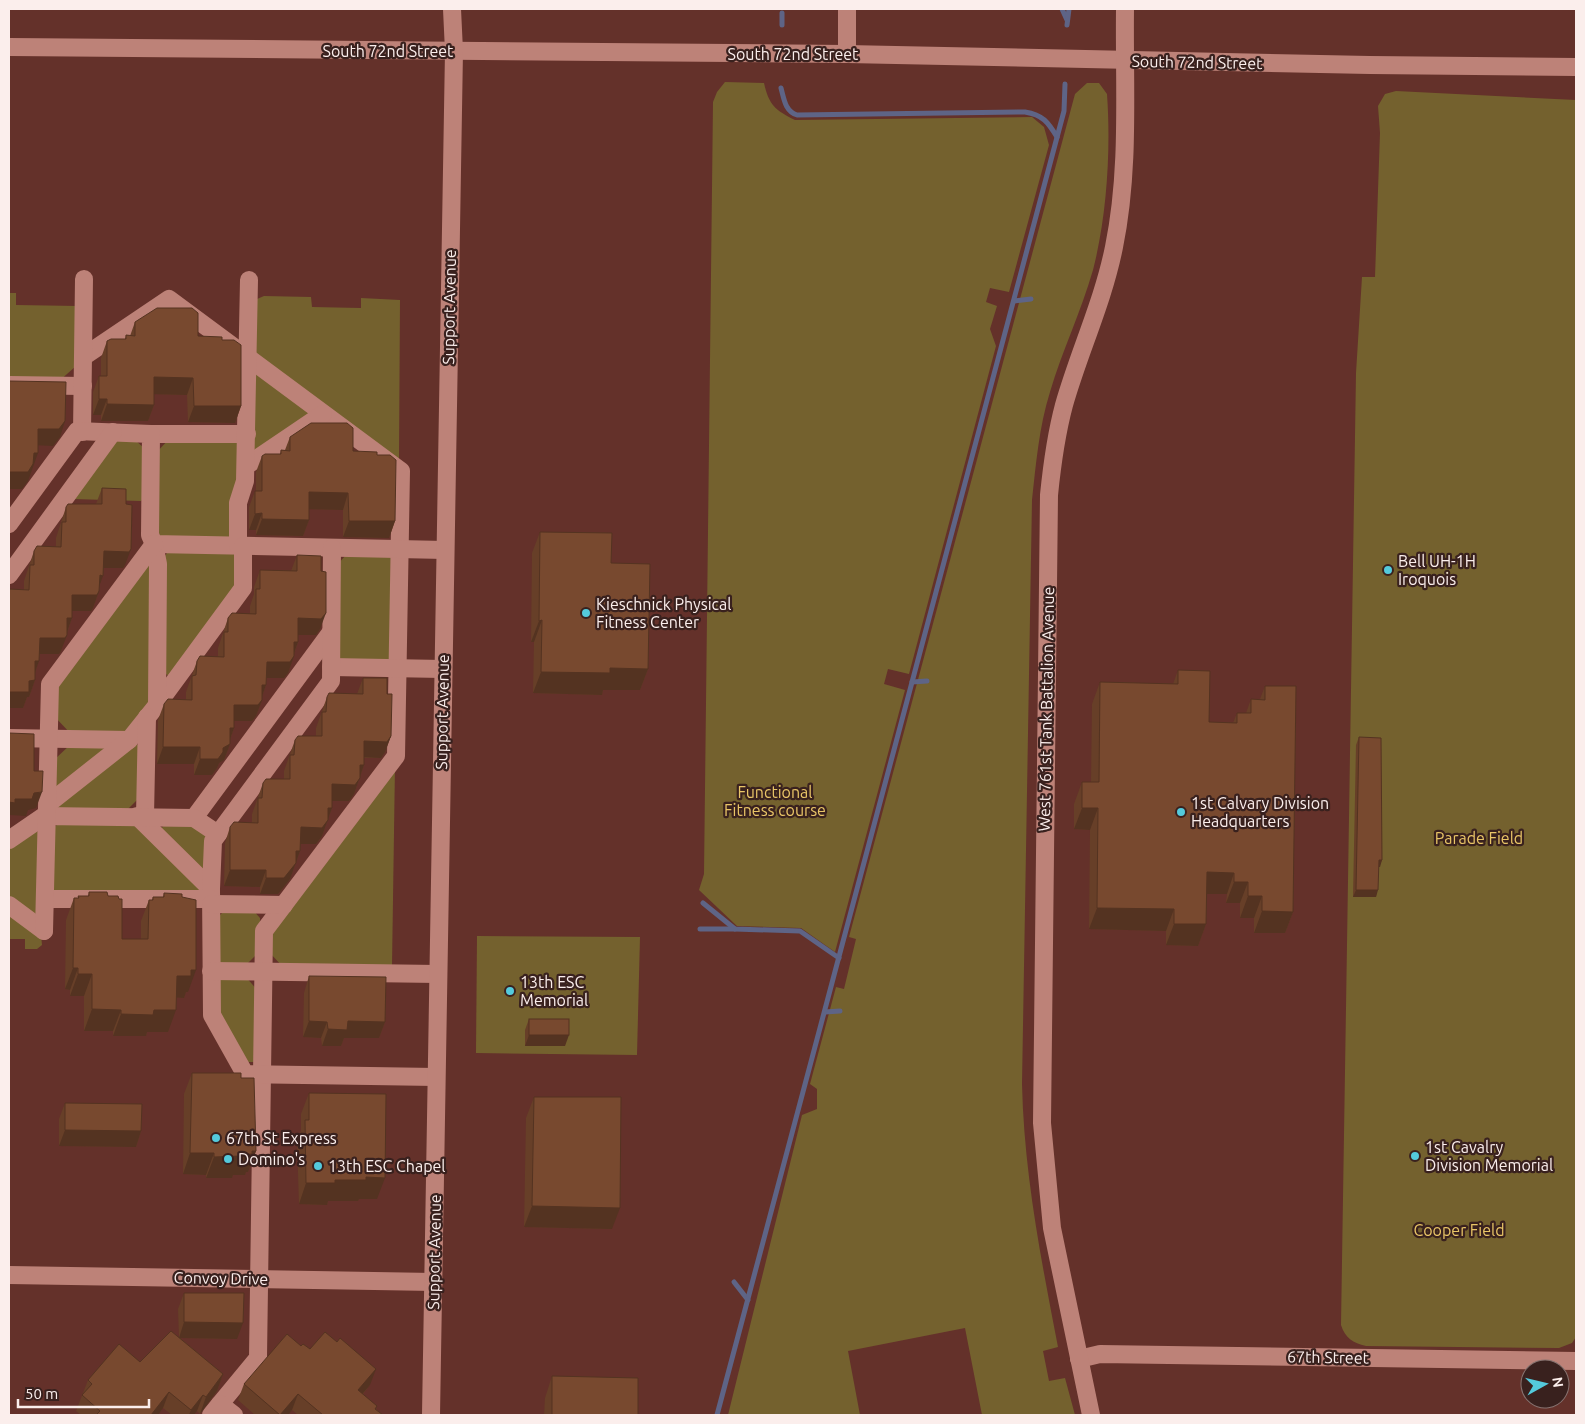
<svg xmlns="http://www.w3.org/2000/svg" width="1585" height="1424" viewBox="0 0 1585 1424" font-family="Ubuntu,sans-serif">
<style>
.green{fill:#74612e}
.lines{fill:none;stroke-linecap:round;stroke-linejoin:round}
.stream{stroke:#5e6486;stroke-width:5}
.minor{stroke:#bd8278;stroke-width:18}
.wall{fill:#673f28}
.shaded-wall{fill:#543321}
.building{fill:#78492f;stroke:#543321}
.poi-dot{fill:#54cadc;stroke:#39211e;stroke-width:2}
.labels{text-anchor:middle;stroke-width:4.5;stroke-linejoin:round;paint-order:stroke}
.street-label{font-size:16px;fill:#fbeeec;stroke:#39211e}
.poi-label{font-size:16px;fill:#fbeeec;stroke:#39211e;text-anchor:start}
.park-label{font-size:16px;fill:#e9c567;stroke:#39211e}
</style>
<rect width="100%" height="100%" fill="#64312a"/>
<g class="green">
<path d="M725,82L764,83C769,105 775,110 795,120L1032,117L1044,127L1049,145L1009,292L990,288L986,302L997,306L990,329L996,346L909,674L888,669L884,684L905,690L835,952L801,928L737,926L699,890L704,874L713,102L717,92Z"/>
<path d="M1087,83H1099L1107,94C1111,149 1107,216 1093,270C1081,312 1062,351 1050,392C1039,427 1036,464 1032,500L1022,1084C1024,1173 1041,1259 1058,1347L1043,1351L1049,1381L1065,1378L1075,1415H982L965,1328L848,1351L860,1415H728L802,1115L817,1109V1089L810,1084L836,987L844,989L856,939L849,937L1075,94Z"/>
<path d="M1396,91L1576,100V1337L1572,1343L1559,1348L1366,1346C1353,1343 1345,1338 1341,1325L1356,373L1362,277H1375L1380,133L1378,106L1385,94Z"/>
<path d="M9,293H16V305L78,306L76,366L58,382L9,381Z"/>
<path d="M264,296L311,297L312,307L361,308V298L400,300L399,460L264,365L254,350L257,299Z"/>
<path d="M253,372L314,413L252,457Z"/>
<path d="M117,438H133L146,450L145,497L141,501L73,499Z"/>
<path d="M170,438L241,443L230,537L163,540L154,527L155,454Z"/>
<path d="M228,551L237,556L238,587L171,678L161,670L164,557L167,553Z"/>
<path d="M346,555L391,557L390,660H341L337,655V565Z"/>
<path d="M149,560L155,565L151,704L130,732L71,734L55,717L56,685Z"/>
<path d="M71,744L117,745L54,793V760Z"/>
<path d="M132,744L141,745L140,797L125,812L56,810L54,803Z"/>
<path d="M395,765L392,966L284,968L269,952V934Z"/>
<path d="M64,821L135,823L203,888L201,895H59L51,887L52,828Z"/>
<path d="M167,823L191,824L208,836V869L199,870L158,831Z"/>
<path d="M35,828L43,839L41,915L33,918L9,900V846Z"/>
<path d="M226,909L253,910L260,918V951L244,967H218V917Z"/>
<path d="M9,910L41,935L42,945L37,949H25V939H9Z"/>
<path d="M477,936L640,937L637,1055L476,1053Z"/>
<path d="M217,975H244L259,992L256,1062H244L217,1014Z"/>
</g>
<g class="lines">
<g class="stream">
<path d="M1062,9L1067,20"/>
<path d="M782,13V25"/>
<path d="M1067,25L1069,9"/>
<path d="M781,88C784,99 785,111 797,115L1025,112C1043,115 1048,122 1057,137"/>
<path d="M1014,301L1031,299"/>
<path d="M912,682L927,681"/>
<path d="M703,903L735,929L800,931L839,958"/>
<path d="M700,929H735"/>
<path d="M825,1012L840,1011"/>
<path d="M734,1282L748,1300"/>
<path d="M717,1415L1064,111L1065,84"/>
</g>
<g class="minor">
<path d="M9,47L847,54L1370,65L1576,67"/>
<path d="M847,54V9"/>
<path d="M83,357L169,299L401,471L396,756L264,931L258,1358L220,1404"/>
<path d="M9,385L83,386"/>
<path d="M82,432L84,279"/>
<path d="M151,434H247"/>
<path d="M246,466L323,414"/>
<path d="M9,524L77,431L151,434L150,535L154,544L445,550"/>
<path d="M238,546V503L245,481L249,280"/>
<path d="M9,575L113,432"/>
<path d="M331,667L443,669"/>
<path d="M157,705L243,588V546"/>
<path d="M9,738L129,740"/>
<path d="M48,804L129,740L157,705L158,564L154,544"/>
<path d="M137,816L211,889L212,1015L245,1074L436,1077"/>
<path d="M145,816L147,717"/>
<path d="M194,818L331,632"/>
<path d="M218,834L331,681L332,548"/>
<path d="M9,840L44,816L194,818L218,834L213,841L211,889"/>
<path d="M45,899H211"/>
<path d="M211,904L284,905"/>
<path d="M9,905L44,931"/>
<path d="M44,931L50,684L154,544"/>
<path d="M211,971L438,974"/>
<path d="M9,1275L434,1282"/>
<path d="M1079,1359L1100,1354L1576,1361"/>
<path d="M211,1415L220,1404L234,1415"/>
<path d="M431,1415L454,51L452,9"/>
<path d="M1091,1415L1052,1228L1042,1123L1049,495C1052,465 1056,435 1064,405C1079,352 1103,302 1114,247C1130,169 1124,88 1125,9"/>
</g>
</g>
<g class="wall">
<path d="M135,322L198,336L222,340L241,406L235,423L188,422L187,395L154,394V405L148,421H101V415H93V392L99,376H101V358L107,341L125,339L126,335L130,336Z"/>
<path d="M290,437L353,451L377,455L395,521L389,538L343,537V510L309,509V520L303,536L256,535V530H249V507L255,491H256V472L262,456L280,454L281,450H285Z"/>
<path d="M102,488L125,565L123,568H104L99,586V591L93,608L91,611H72V618L61,651L59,654H40L35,673V680L29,697H27L23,708H9V589L24,590V581L34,551L56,547V538L66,507L96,504Z"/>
<path d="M540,532L611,563L648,669L640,690H603L602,695L533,693L534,642H531L532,553Z"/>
<path d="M297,555L320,629L316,635H298V642L288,673L284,678H266V685L262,697V700L256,716L252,721H234V728L230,740V744L224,760L219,763L217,768L212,775H194V764H157L158,720L164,704L186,700V692L197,661L218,657V648L228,618L250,614V606L254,594V587L260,570L291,571Z"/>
<path d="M1178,670L1209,722L1233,723L1237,713H1246L1251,699H1260L1265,686L1293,912L1285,933H1254V918H1240V903H1226L1227,894H1206V924L1198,946L1166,945V931L1089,929L1090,830L1074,829V804L1082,782H1091L1092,704L1100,682L1173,684Z"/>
<path d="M363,678L387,694L391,736L385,752L381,758H364V765L354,794L349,801H332V808L322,836L316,844H300V851L290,879L278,894H260V887L224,886L225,843L230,827L252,823V814L263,783L284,779V771L295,740L316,736V728L327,697L357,694Z"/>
<path d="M1359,737L1382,860L1379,867L1376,897H1353L1356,745Z"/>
<path d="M89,892L108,896L122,939H141V921L149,900H152L153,897H163L164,893L188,992H186L184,998L176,997L168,1032H147L146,1036H113V1031H84V996H70V990L65,989L66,920L74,898H78V896H88Z"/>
<path d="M309,976L385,1022L379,1038H344L341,1046H322L321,1038L303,1037L304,993Z"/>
<path d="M529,1019L565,1046H525V1030Z"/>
<path d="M192,1073L241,1078L256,1151L248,1172H246L245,1175H233L232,1178H206V1175L183,1174L184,1094Z"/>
<path d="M309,1093L377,1199H359L358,1201H328L327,1205L299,1204L297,1141L301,1130V1114Z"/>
<path d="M534,1097L612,1229L524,1227L526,1118Z"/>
<path d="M65,1103L141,1131L136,1147L59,1146V1119Z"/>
<path d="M184,1293L237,1339L180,1338L223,1374L217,1391L200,1414L197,1411L194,1415H172L163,1408L158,1415H81L76,1411L88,1380L140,1362L179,1337L178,1309Z"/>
<path d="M301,1346L310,1349L370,1385L363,1394L376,1409L383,1415H298L292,1410L288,1415H255L238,1400L244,1384Z"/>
<path d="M552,1376L638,1415H544L545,1398Z"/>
</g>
<g class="shaded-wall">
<path d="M154,377L193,378L187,395L148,394Z"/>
<path d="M99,399H107L101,415H93Z"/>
<path d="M107,404L154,405L148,421H101Z"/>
<path d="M194,406H241L235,423L188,422Z"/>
<path d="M65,421L60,437L53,446L32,445L38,429Z"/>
<path d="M34,453H38L28,481L22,489H9V472Z"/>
<path d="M309,492L348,493L343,510L303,509Z"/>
<path d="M262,513L256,530H249L255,514Z"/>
<path d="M262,519L309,520L303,536L256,535Z"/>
<path d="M349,521H395L389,538L343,537Z"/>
<path d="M131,549L125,565L123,568H98L104,551Z"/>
<path d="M100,575L103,576L97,592Z"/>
<path d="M99,591L93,608L91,611H66L72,595Z"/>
<path d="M326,613L320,629L316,635H292L298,618Z"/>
<path d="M67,618H72L66,635Z"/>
<path d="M542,620L534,642H531L539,621Z"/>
<path d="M67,635L61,651L59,654H34L40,638Z"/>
<path d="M294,642H298L292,659Z"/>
<path d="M294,656L288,673L284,678H261L267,662Z"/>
<path d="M35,661H39L33,678Z"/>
<path d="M610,668L648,669L640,690H603L602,695L533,693L541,672Z"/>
<path d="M35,680L29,697H27L23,708H9V692L29,681Z"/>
<path d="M262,685H266L260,702Z"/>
<path d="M262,700L256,716L252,721H229L234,705Z"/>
<path d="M230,728H234L228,745Z"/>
<path d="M391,736L385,752L381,758L358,757L364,741Z"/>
<path d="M230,744L224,760L219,763L217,768L212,775H194L200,759L223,748Z"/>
<path d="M163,747H200L194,764H157Z"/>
<path d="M360,765H364L354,794L349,801H326L332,784Z"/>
<path d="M42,792L36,808L28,810L26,816L10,815L9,818V802L15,799L34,793Z"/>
<path d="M328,808H332L322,836L316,844H295L301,827Z"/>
<path d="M1082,808H1098L1090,830L1074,829Z"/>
<path d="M296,851H300L290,879L278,894H260L266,878Z"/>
<path d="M1379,860H1382L1380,867H1376Z"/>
<path d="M230,870H266L260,887L224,886Z"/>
<path d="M1207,872L1234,873L1227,894H1199Z"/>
<path d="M1234,882H1248L1240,903H1226Z"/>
<path d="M1356,890H1378L1376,897H1353Z"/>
<path d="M1248,896H1262L1254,918H1240Z"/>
<path d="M1097,908L1174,909L1166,931L1089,929Z"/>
<path d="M1262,911L1293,912L1285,933H1254Z"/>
<path d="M1174,924H1206L1198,946L1166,945Z"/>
<path d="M73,968H78L70,990L65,989Z"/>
<path d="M191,970H196L188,992H186L184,998L169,997L177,976Z"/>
<path d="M78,974H92L84,996H70Z"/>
<path d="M92,1009L121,1010L113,1031H84Z"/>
<path d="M154,1010H176L168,1032H147L146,1036H113L121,1014Z"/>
<path d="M309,1021L327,1022L321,1038L303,1037Z"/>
<path d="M348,1021L385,1022L379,1038H344L341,1046H322L328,1029Z"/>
<path d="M529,1035H569L565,1046H525Z"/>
<path d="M65,1130L141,1131L136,1147L59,1146Z"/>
<path d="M252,1151H256L248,1172H246L245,1175H233L232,1178H206L214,1157L240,1154Z"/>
<path d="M190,1153H214L206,1175L183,1174Z"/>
<path d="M366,1177L385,1178L377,1199H359L358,1201H328L327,1205L299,1204L306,1183Z"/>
<path d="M532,1206L620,1208L612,1229L524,1227Z"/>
<path d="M184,1322L243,1323L237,1339L179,1338Z"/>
<path d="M376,1369L370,1385L352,1406L358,1390Z"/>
<path d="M223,1374L217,1391L200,1414L206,1397Z"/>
<path d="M169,1392L163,1408L158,1415H151Z"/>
<path d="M298,1394L292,1410L288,1415H280Z"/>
<path d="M203,1395L197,1411L194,1415H189L191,1410Z"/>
</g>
<g class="building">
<path d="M157,308H192L198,313V336L222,337V340H234L241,345V406H194L193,378L154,377V405L107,404V399H99V376H107V341L111,339H126V335L135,336V322Z"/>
<path d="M9,381L66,382L65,421L59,429H38V453H34L33,464L28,472H9Z"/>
<path d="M311,423H347L353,428V451L377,452V455H390L396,460L395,521H349L348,493L309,492V520L262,519V513L255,514V491H262V456L265,454H281V450L290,451V437Z"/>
<path d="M102,488L126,489V504L132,505L131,549L129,552L104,551L103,576L100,575L99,591L97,595H72V618H67V635L65,638H40L39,661H35V680L29,681V692H9V589L29,590L30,565H34V551L37,546L61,547L62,522H66V507L68,504H102Z"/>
<path d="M540,532L612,533L611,563L650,564L648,669L610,668V673L541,672L542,620L539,621Z"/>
<path d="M297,555L321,556V571L326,572V613L321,619L298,618V642H294V656L290,662H267L266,685H262V700L258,705H234V728H230V744L223,748V752L218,759H200V747H163L164,704L168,699L192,700V676L196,675L197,661L200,656L224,657V632H228V618L232,613L256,614V589H260V570L297,571Z"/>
<path d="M1178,670L1210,671L1209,722L1237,723V713H1251V699L1265,700V686H1296L1293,912L1262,911V896H1248V882H1234V873L1207,872L1206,924H1174V909L1097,908L1098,808H1082V782H1099L1100,682L1178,684Z"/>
<path d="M363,678H387V694H392L391,736L387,742L364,741V765H360V778L355,785L332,784V808H328V820L322,828L301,827L300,851H296V863L284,878H266V870H230V827L234,822L258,823V798H262L263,783L266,779H290V755H294L295,740L298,736H322V712H326L327,697L329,693L363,694Z"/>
<path d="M9,733L34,734V771H43L42,792L34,793L32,799H15V803L9,802Z"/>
<path d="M1359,737L1381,738L1382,860H1379L1378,890H1356Z"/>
<path d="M89,892H107L108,896H118L119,899H122V939H148L149,900H153V897H164V893L182,894V897L196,900V970H191V976H177L176,1010H154L153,1015L121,1014V1010L92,1009V974H78V968H73L74,898H79L78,896H89Z"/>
<path d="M309,976L386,977L385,1022L348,1021L347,1030L328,1029L327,1022L309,1021Z"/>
<rect x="529" y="1019" width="40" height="16"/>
<path d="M192,1073H241V1078H254L256,1151H252V1154H240V1156L214,1157V1153H190Z"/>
<path d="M309,1093L386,1094L385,1178L366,1177V1180H335V1183H306L305,1120H309Z"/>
<path d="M534,1097H621L620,1208L532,1206Z"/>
<path d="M65,1103L142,1104L141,1131L65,1130Z"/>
<path d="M184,1293H244L243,1323L184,1322Z"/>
<path d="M171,1331L223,1374L206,1397L203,1395L191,1410L169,1392L151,1415H96L100,1411L82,1395L92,1384L88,1380L119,1344L140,1362Z"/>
<path d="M325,1332L337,1342L340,1338L376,1369L358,1390L377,1406L375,1409L383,1415H323L298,1394L280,1415L244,1384L287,1334L301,1346L303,1344L310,1349Z"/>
<path d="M552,1376L638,1378V1415H552Z"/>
</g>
<g class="poi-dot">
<circle cx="1388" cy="570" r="5"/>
<circle cx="586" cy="613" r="5"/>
<circle cx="1181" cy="812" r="5"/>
<circle cx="510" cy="991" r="5"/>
<circle cx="216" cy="1138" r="5"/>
<circle cx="1415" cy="1156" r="5"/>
<circle cx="228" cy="1159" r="5"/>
<circle cx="318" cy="1166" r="5"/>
</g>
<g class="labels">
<g class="street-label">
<text x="388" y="57">South 72nd Street</text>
<text x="793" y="60">South 72nd Street</text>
<text transform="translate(1197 62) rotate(1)" y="6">South 72nd Street</text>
<text transform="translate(449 307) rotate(-89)" y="6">Support Avenue</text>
<text transform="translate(1046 709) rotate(-89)" y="6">West 761st Tank Battalion Avenue</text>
<text transform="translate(442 712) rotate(-89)" y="6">Support Avenue</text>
<text transform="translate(434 1252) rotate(-89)" y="6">Support Avenue</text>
<text transform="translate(221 1278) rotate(1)" y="6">Convoy Drive</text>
<text transform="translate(1328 1357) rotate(1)" y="6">67th Street</text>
</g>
<g class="poi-label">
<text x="1398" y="567">Bell UH-1H<tspan x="1398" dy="18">Iroquois</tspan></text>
<text x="596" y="610">Kieschnick Physical<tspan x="596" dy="18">Fitness Center</tspan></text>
<text x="1191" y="809">1st Calvary Division<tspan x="1191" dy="18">Headquarters</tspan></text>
<text x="520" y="988">13th ESC<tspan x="520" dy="18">Memorial</tspan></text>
<text x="226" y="1144">67th St Express</text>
<text x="1425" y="1153">1st Cavalry<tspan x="1425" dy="18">Division Memorial</tspan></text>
<text x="238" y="1165">Domino's</text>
<text x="328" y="1172">13th ESC Chapel</text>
</g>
<g class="park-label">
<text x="775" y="798">Functional<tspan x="775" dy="18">Fitness course</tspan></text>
<text x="1479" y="844">Parade Field</text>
<text x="1459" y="1236">Cooper Field</text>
</g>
</g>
<rect width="1585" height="1424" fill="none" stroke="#fbeeec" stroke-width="20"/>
<g transform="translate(1545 1384) rotate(82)"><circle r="24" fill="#39211e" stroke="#877370"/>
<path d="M0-4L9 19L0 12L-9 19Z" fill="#54cadc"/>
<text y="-8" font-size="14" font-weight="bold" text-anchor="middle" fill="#fbeeec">N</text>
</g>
<path d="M18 1399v8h131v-8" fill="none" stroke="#fbeeec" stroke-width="2.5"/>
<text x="25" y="1399" font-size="15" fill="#fbeeec" stroke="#39211e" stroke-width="4" paint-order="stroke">50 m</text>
</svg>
